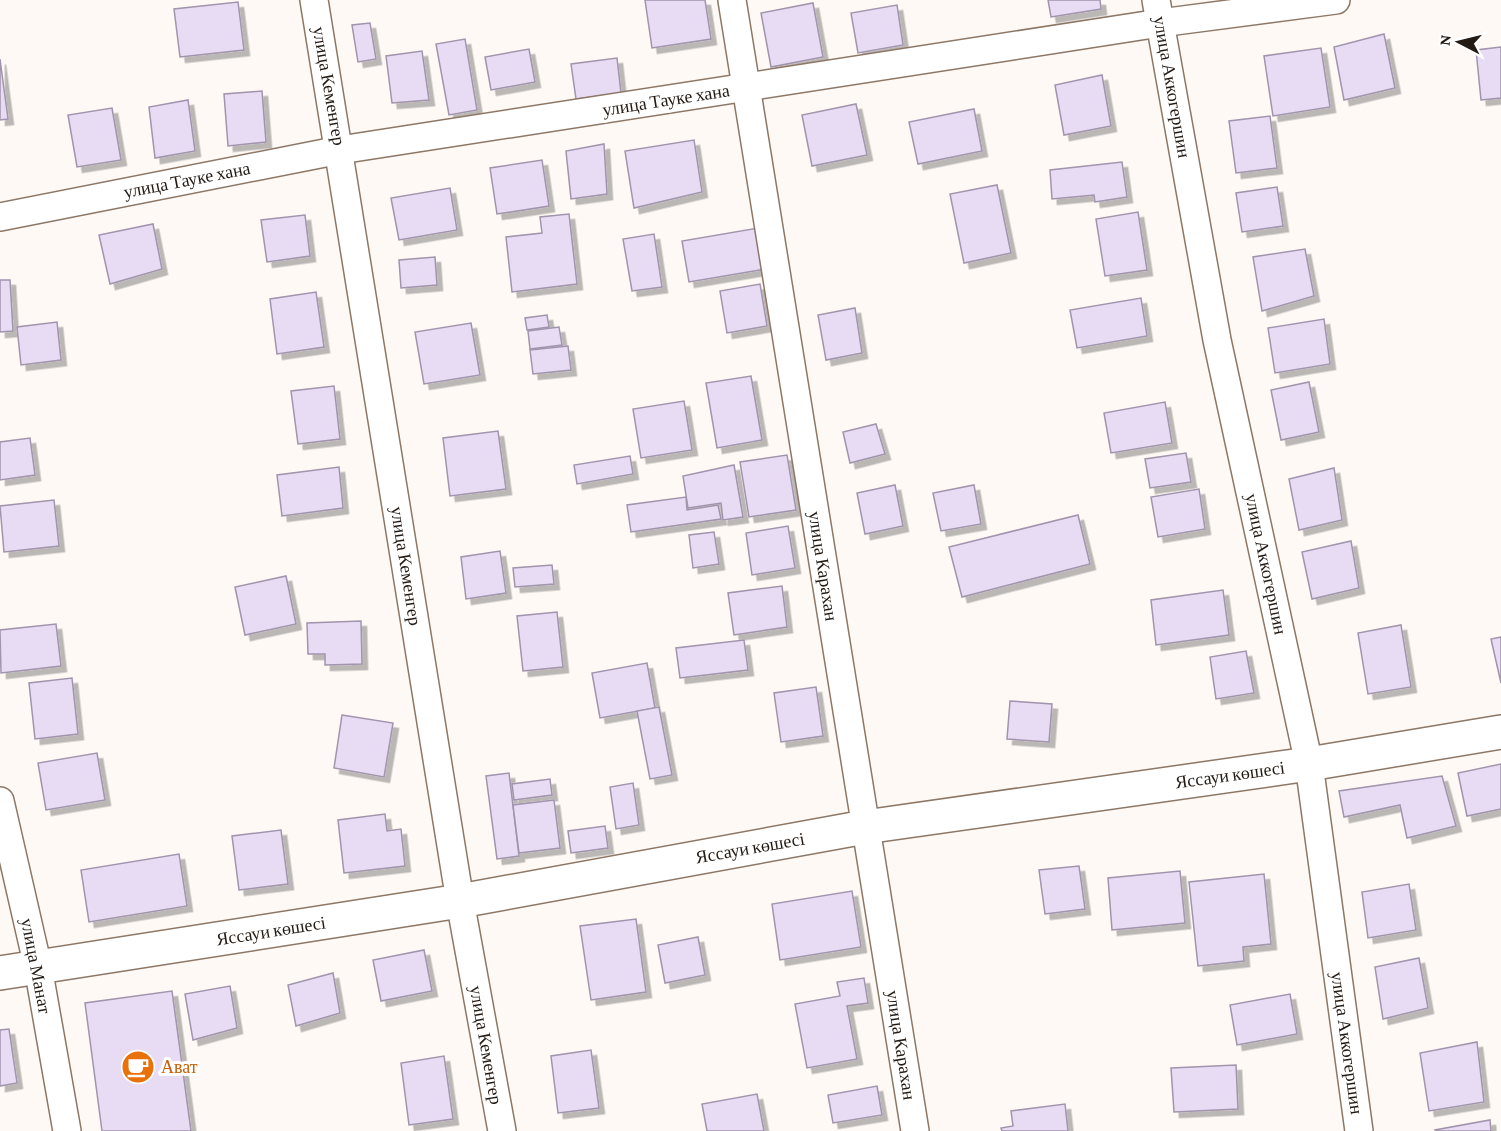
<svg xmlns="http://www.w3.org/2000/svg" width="1501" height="1131" viewBox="0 0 1501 1131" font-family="'Crimson Pro',serif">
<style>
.building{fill:#e8dbf4;stroke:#a194ac;stroke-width:1.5;filter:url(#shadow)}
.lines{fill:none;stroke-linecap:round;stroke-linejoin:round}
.minor-casing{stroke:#8d7766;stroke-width:30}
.secondary-casing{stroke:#8d7766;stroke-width:36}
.minor{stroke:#fff;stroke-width:27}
.secondary{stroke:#fff;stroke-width:33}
.labels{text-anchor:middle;stroke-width:6;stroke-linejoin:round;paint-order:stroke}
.street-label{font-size:18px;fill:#231a13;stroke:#fff}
.food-label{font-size:18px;fill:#c56008;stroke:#fff;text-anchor:start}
</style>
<defs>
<filter id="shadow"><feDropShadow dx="5.5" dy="5.5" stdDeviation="0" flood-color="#0004"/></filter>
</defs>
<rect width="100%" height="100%" fill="#fef9f5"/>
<g class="building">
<path d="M645,0H705L711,39L652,48Z"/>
<path d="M1048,0H1100L1101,9L1051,17Z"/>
<path d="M238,2L244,50L180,57L174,9Z"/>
<path d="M813,3L823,57L771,67L761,13Z"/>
<path d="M897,5L903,45L858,53L851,13Z"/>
<path d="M370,23L376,59L358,62L352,25Z"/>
<path d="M1384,34L1395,88L1344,100L1334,47Z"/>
<path d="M465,39L477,110L449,115L436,44Z"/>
<path d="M1501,47V98L1481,100L1476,50Z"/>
<path d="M1321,48L1330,107L1273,116L1264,56Z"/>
<path d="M529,49L535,82L491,90L485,57Z"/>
<path d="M422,51L429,100L392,103L386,56Z"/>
<path d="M617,58L621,93L576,99L571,64Z"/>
<path d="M0,59L8,119L0,120Z"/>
<path d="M1102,75L1111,126L1064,135L1055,85Z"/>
<path d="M262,91L266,142L228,146L224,94Z"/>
<path d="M188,100L195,151L155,158L149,107Z"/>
<path d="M856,104L867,155L812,166L802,115Z"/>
<path d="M112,108L121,160L77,167L68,115Z"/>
<path d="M974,109L982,151L918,164L909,122Z"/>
<path d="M1270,116L1277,168L1236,173L1229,121Z"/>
<path d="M694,140L702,192L634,208L625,151Z"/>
<path d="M604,144L607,194L571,199L566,151Z"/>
<path d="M542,160L549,206L497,214L490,168Z"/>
<path d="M1122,162L1127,197L1095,202L1094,195L1052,199L1050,170Z"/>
<path d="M997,185L1011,253L964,263L950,194Z"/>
<path d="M1277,187L1283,226L1242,232L1236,193Z"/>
<path d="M450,188L457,230L399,240L391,198Z"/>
<path d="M1138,212L1147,270L1105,276L1096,219Z"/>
<path d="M569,214L577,284L512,292L506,237L542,233L540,217Z"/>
<path d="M305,215L310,256L267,262L261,220Z"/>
<path d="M153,224L162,269L110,284L99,235Z"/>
<path d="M758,228L765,269L689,282L682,241Z"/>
<path d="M654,234L662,287L632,291L623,239Z"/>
<path d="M1305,249L1314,296L1262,311L1253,257Z"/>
<path d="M435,257L437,285L401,288L399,260Z"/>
<path d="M0,280H10L13,331L0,332Z"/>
<path d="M760,284L767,326L727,333L720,291Z"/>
<path d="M316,292L324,347L277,354L270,299Z"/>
<path d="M1141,298L1147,336L1077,348L1070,310Z"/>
<path d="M855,308L862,353L826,360L818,315Z"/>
<path d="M547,315L549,327L527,330L525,318Z"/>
<path d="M1324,319L1330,364L1275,373L1268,328Z"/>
<path d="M57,322L61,360L21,365L17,327Z"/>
<path d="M471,323L480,375L424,384L415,332Z"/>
<path d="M559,327L562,345L530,349L528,331Z"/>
<path d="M568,346L571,370L533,374L530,350Z"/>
<path d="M751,376L762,440L717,448L706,383Z"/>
<path d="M1309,382L1319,432L1281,440L1271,390Z"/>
<path d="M334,386L340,439L298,444L291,391Z"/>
<path d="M684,401L692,450L641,458L633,409Z"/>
<path d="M1165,402L1172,443L1111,453L1104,413Z"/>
<path d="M876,424L885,454L850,463L843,432Z"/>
<path d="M498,431L506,489L450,496L443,438Z"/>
<path d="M30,438L35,475L0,480V442Z"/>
<path d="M1186,453L1191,482L1150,488L1145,459Z"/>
<path d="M787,455L796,510L749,517L740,462Z"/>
<path d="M630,456L633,474L577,484L574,465Z"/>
<path d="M734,465L743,517L723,520L721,503L688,508L683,476Z"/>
<path d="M339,467L343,508L282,516L277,475Z"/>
<path d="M1334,468L1342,520L1299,530L1289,479Z"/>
<path d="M895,485L903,526L865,534L857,493Z"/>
<path d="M974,485L981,524L941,531L933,493Z"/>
<path d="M1199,489L1205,529L1158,537L1151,497Z"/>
<path d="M686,497L687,510L718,505L721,519L631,532L627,505Z"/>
<path d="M54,500L59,546L4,552L0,506Z"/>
<path d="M1078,515L1090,564L962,597L949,547Z"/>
<path d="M788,526L795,568L752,575L746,533Z"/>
<path d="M714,532L719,564L693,568L689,535Z"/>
<path d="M1351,541L1359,588L1312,599L1302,552Z"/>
<path d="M500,551L506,593L466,599L461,557Z"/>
<path d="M552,565L554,584L515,587L513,568Z"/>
<path d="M286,576L296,624L245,635L235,587Z"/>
<path d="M782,586L787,627L734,635L728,593Z"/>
<path d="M1223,590L1229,635L1156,645L1151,600Z"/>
<path d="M557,612L563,667L523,671L517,616Z"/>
<path d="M361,621L362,664L325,665V654H308L307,623Z"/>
<path d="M56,624L61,666L1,673L0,630Z"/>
<path d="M1401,625L1411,687L1368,694L1358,633Z"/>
<path d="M1501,637V683L1491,639Z"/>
<path d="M744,640L748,670L680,678L676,648Z"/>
<path d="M1246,651L1254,693L1216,699L1210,657Z"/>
<path d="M647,663L655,708L600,718L592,673Z"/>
<path d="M72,678L78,734L35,739L29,683Z"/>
<path d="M816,687L823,736L781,742L774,693Z"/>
<path d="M1010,701L1052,704L1049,742L1007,739Z"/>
<path d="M659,707L672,775L650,779L637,711Z"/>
<path d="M342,715L393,723L384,777L334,768Z"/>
<path d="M97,753L105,800L46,810L38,763Z"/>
<path d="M1501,764V809L1467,816L1458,773Z"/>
<path d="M509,773L519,856L497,859L486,776Z"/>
<path d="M1442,776L1456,826L1407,838L1400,805L1344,817L1339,791Z"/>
<path d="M550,779L552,795L514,800L512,784Z"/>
<path d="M633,783L639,825L616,829L610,787Z"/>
<path d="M554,800L560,848L519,853L513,805Z"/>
<path d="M385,814L387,831L401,829L405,866L344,873L338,820Z"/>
<path d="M605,826L608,848L571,853L568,831Z"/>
<path d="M281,830L288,884L239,890L232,836Z"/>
<path d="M179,854L187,906L89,922L81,870Z"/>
<path d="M1079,866L1085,909L1045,914L1039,870Z"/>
<path d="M1180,871L1185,923L1112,930L1108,878Z"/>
<path d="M1264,874L1271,944L1243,947L1244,961L1198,966L1189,882Z"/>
<path d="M1409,884L1416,930L1368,938L1362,892Z"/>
<path d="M852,891L861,947L780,960L772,904Z"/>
<path d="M636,919L646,992L591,1000L580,926Z"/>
<path d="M698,937L705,975L665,983L658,945Z"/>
<path d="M424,950L432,991L381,1001L373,960Z"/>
<path d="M1419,958L1428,1008L1383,1019L1375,967Z"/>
<path d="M333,973L340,1013L296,1026L288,985Z"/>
<path d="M864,978L868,1003L847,1006L857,1059L807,1068L795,1004L840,996L837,982Z"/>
<path d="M230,986L237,1028L193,1040L185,994Z"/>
<path d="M172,991L191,1131H102L85,1003Z"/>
<path d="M1290,994L1297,1034L1237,1045L1230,1005Z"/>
<path d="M9,1029L17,1083L0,1086V1030Z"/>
<path d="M1477,1042L1484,1102L1429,1111L1420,1053Z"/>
<path d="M591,1050L599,1108L558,1113L551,1056Z"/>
<path d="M444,1056L453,1119L409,1125L401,1063Z"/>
<path d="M1236,1065L1238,1109L1174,1112L1171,1068Z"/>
<path d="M877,1086L882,1115L833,1123L828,1095Z"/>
<path d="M757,1094L764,1131H707L702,1104Z"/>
<path d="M1065,1104L1068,1131H1002L1001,1128L1013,1126L1011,1111Z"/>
<path d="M1490,1120L1491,1131H1435V1130Z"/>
</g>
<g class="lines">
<g class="minor-casing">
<g id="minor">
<path d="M314,0L460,901L502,1131"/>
<path d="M732,0L915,1131"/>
<path d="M1156,0L1217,340L1309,764L1359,1131"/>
<path d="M0,217L340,150L1160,23L1336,0"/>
<path d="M0,801L38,967L67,1131"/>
</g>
</g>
<g class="secondary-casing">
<path id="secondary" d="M0,973L460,901L865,827L1309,764L1501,732"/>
</g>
<use href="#minor" class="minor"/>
<use href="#secondary" class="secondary"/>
</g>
<defs>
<g id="cafe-disc" transform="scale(1.725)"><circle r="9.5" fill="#e8710a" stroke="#fff"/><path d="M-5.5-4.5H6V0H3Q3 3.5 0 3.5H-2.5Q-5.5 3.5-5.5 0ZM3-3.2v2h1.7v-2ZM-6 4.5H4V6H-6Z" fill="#fff"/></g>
</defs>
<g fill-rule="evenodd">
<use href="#cafe-disc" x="138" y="1067"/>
</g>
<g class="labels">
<g class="street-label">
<text transform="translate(329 86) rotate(80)" y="6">улица Кеменгер</text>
<text transform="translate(1172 87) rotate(80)" y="6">улица Аккогершин</text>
<text transform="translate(666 100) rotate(-9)" y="6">улица Тауке хана</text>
<text transform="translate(187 180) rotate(-11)" y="6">улица Тауке хана</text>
<text transform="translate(1266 564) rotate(78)" y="6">улица Аккогершин</text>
<text transform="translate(406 566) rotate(81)" y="6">улица Кеменгер</text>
<text transform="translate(823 566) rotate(81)" y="6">улица Карахан</text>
<text transform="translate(1230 775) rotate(-8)" y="6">Яссауи көшесі</text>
<text transform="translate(750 848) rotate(-10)" y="6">Яссауи көшесі</text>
<text transform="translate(271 931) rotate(-9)" y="6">Яссауи көшесі</text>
<text transform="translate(36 966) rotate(79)" y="6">улица Манат</text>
<text transform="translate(1347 1043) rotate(82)" y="6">улица Аккогершин</text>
<text transform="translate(486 1045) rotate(80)" y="6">улица Кеменгер</text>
<text transform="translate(901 1045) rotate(81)" y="6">улица Карахан</text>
</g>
<g class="food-label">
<text x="161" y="1073">Ават</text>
</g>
</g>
<g transform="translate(1459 42) rotate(277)" stroke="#ffffff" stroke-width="4.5" paint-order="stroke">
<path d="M0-4.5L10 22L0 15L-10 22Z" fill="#231a13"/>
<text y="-9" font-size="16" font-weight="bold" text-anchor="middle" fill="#231a13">N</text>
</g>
</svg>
